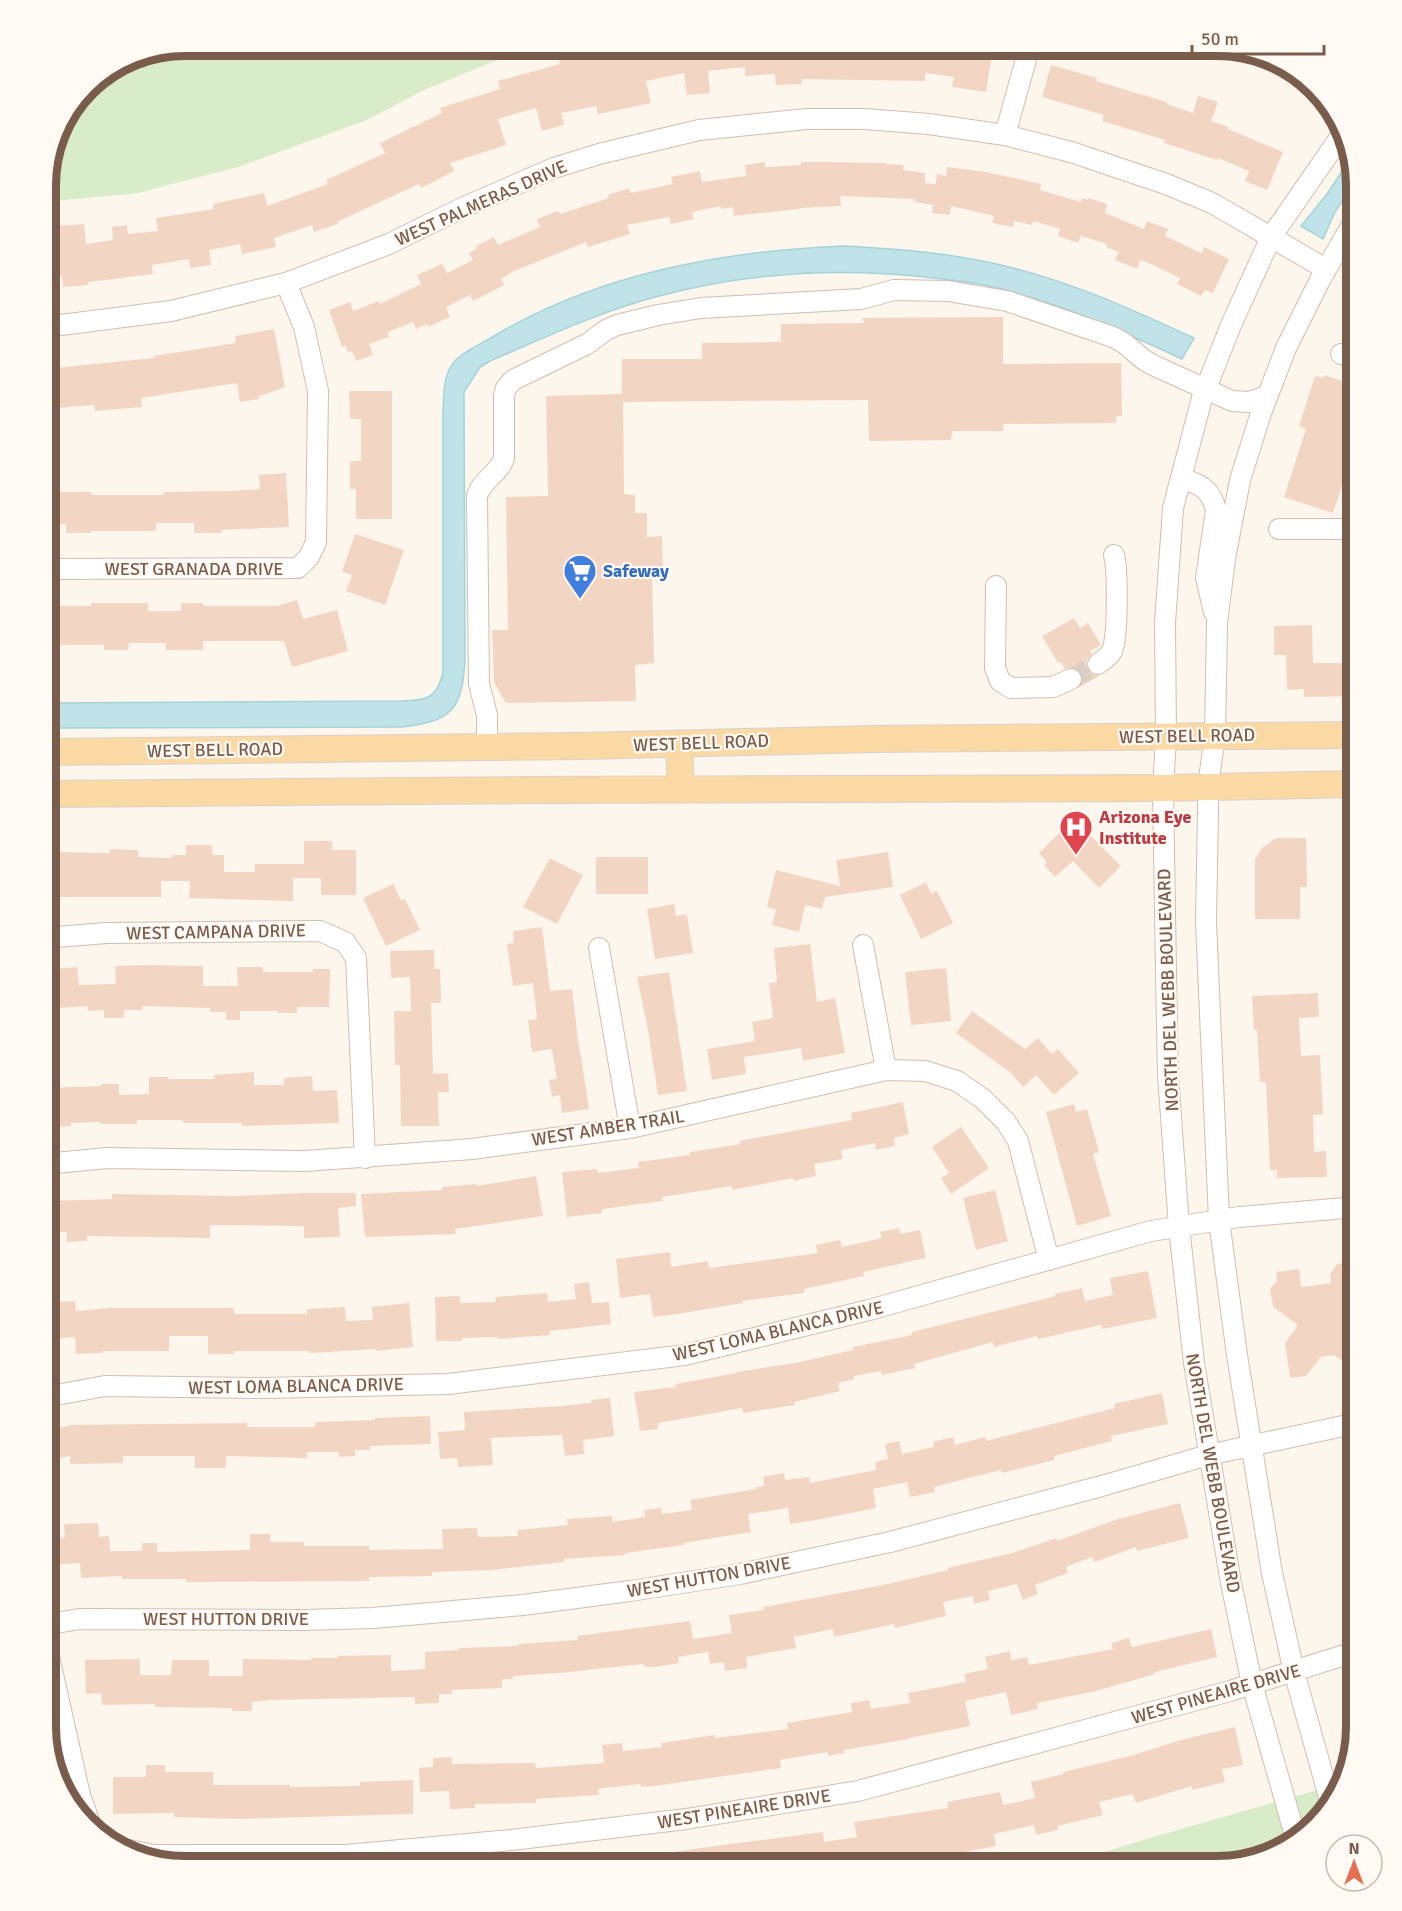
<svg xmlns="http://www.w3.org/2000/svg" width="1402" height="1911" viewBox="0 0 1402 1911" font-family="Signika,sans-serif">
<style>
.green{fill:#d8ecc9}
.water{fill:#bfe3e8;stroke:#a5d3da;stroke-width:1.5}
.building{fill:#f3d5c3}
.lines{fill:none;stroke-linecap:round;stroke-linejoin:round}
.minor-tunnel{stroke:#dcd0c4;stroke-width:20;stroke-dasharray:20 10;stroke-linecap:butt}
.minor-casing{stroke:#d1beb0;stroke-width:22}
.major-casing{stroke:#dad1cd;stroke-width:28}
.minor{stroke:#fff;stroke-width:20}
.major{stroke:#fbd9a5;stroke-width:26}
.labels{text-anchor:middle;stroke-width:4.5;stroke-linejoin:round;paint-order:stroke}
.street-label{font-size:18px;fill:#7a5c4d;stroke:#fffaf3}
.shop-label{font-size:18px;font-weight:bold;fill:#366cbe;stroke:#fffaf3;text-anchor:start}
.health-label{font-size:18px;font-weight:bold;fill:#be3a42;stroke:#fffaf3;text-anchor:start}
.rim{fill:none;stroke:#7a5c4d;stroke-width:8}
</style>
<rect width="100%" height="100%" fill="#fdf6ec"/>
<g class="green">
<path d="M185,45H540L512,54L422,91L367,120L238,167L138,193L45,202V175L59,123L92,80L131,56Z"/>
<path d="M1342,1783L1338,1796L1287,1847L1218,1866H1061L1146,1839Z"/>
</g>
<g class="water">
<path d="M1350,159L1356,180L1335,212L1323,239L1301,226L1327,194Z"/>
<path d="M845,246C899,249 952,253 1005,266C1070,281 1133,310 1194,338L1182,359C1126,333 1069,307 1009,291C982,283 953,280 925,277C835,267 747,273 659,296C601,311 546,337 490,361L480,367L464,392L465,660C462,710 452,721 402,727L45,728V703L401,701C427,700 437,699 443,672V412C444,397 443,381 450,368C458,353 480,345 494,336C600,273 723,251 845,246Z"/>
</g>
<g class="building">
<path d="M627,45H973L993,48L986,92L952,87L954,77L925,73V81L801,79L802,84L776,85L775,74L745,76V67L708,71L710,93L687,95L684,73L646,81L651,103L598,114L596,106L561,113L564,125L542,131L536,108L498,119L506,145L450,163L454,171L421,188L419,184L337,222L338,224L314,232L312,225L274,238L276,247L242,254L240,244L209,250L211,265L190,268L189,259L152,265L153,274L88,282V285L63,287L62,276L45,277V227L84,224L86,244L113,240L112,227L127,225L128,234L158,231L156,218L214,209L213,204L264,193L267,206L328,184L326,180L385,153L380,143L442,113L440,108L500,89L498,81L560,64L559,58Z"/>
<path d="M1051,65L1097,78L1096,81L1167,102V104L1193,113L1198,96L1218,102L1211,121L1228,127V129L1283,152L1267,190L1245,181L1249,171L1218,158L1217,160L1164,143L1165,140L1102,121L1104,115L1042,97Z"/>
<path d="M765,162V167L801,165V162H820L885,163V164L904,165L903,170L925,173V183L936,184L937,174L946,176L947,167L986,172L1041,184L1040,190L1081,202L1082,198L1087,200L1088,198L1107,204L1105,213L1144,229L1147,221L1168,229L1165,236L1201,253L1204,247L1229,259L1213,293L1205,290L1201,296L1177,284L1180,278L1153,265L1140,260L1137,269L1115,260L1119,252L1106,247L1107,244L1081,236L1078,243L1058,236L1060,229L1033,221L1032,225L1014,221L1013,227L992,223L994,216L951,206L950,215L932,213L933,205L915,202V199L840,196L841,206L800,208V209L734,216L733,207L721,209V206L692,212L694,219L671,224L669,217L627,225L630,234L588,247L586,242L512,272L501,279L504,285L473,301L470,295L446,307L450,317L428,327L427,324L416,329L413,322L388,332L389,337L369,344L373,355L356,361L352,351L348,352L345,345L342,347L329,310L350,302L353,311L379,301L380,304L421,284L417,275L442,264L447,273L473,260L469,253L477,248L476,246L494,237L498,245L540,227L537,219L558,211L560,214L609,198L608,195L629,188L630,193L673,184L671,177L700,171L702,182L746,176L745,165Z"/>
<path d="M1003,317V364L1121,363L1122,416H1116V423L1003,424L1004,431H952L951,440L869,441L868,400L623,402L624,494L635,495V513H647V537L662,536L663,570H652L654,663L635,665L636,701L506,703L494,682L492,630H508L506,497L548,496L546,396L622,394V359H702V343L781,342V324L864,323L862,318Z"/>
<path d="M274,329L285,387L258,397L259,399L240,402L237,383L141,398L142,407L95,411L94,405L45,409V369L154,358V356L236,343L235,336Z"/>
<path d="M1324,375L1356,385L1351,399L1357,401V439L1333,513L1284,497L1306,429L1299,426L1315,376L1323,378Z"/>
<path d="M349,391H392V519H356V489H350V461H361V419H350Z"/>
<path d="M286,473L289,527L221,530L222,533H194V523H156V531H91V533H66V524H45V492H91V495H164V492L231,491L260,489L259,475Z"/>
<path d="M355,534L404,550L385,605L346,591L352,575L342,572Z"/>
<path d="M297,600L303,619L337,610L348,651L292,667L284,641H203V650H166V643H129L128,650H104V645H45V606H91V603H148V611H181V603H203V606H277Z"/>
<path d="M1074,618L1080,628L1088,623L1101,645L1090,651L1092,654L1087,659L1086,665L1089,672L1099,676L1078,688L1083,681L1082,674L1073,667L1065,669L1061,662L1058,663L1042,636Z"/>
<path d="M1312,625L1313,663H1348V670H1357V696L1304,697V689L1287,690L1286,655H1274V626Z"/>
<path d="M1078,823L1121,866L1099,888L1073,861L1055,877L1044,865L1047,862L1039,853L1059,833L1063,837Z"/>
<path d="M1276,838H1306L1307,887H1300V919H1255V859L1262,848Z"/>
<path d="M304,841H332V850H356V895H321V878H293V901L189,898L190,881H161V897H50V852L110,853V849L138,850V857L172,858V855H186V845H212V855H224V872H255V864H304Z"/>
<path d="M888,852L893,887L825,897L822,909L805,905L799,932L772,925L776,910L767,907L776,870L840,886L836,860Z"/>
<rect x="596" y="857" width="52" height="37"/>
<path d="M550,858L583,875L557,924L523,907Z"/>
<path d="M926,882L931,894L937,891L953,923L921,939L900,895Z"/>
<path d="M393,884L401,900L405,899L420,930L386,946L363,898Z"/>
<path d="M674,904L676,916L687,914L693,953L655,959L647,909Z"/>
<path d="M542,927L550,991L572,989L580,1055H581L589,1109L562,1113L560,1095L552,1097L549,1080L557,1079L552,1049L532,1052L528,1020L537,1019L533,983L513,986L507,944L514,943L513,931Z"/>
<path d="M810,944L817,1002L835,998L845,1053L803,1061L801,1048L744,1057L746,1074L712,1080L707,1049L755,1041L752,1022L773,1018L769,983L777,982L774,948Z"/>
<path d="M434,950V969H440L441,1003H431L433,1074L448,1073L449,1092H438L439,1126H401L400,1065H395L394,1011H411L410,977L391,978L390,951Z"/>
<path d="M141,965L203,966V986H238L237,967H263V972H313V969H330L329,1007H297V1013H278V1011H240V1020H226V1012H210V1008L142,1006V1010H124V1018H104V1010L88,1011V1006L45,1009V973L52,972V969L77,967L79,985L116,984L115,966Z"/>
<path d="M946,968L951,1021L911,1025L905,972Z"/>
<path d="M669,972L687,1091L658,1095L648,1030L637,977Z"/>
<path d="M1318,993L1319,1017L1299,1018L1301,1056L1320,1055L1323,1114L1313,1115L1314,1152L1326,1151L1327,1177L1277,1178V1170H1270L1266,1082H1260L1257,1030H1254L1252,996Z"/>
<path d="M972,1011L1025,1049L1038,1038L1052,1054L1058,1049L1079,1073L1054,1095L1036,1075L1023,1087L1011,1073L956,1033Z"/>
<path d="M254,1072V1085H284V1078L312,1076L313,1091L337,1090L339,1123L242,1126V1123H183V1120H137V1124H100V1122L71,1123V1126L47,1128L45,1118V1088L101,1086V1084H119V1095L149,1094V1077H168V1079H214V1075Z"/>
<path d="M903,1102L909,1134L894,1138L895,1146L876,1150L875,1143L841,1150L843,1159L814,1164L816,1176L794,1181L793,1178L732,1190V1186L662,1197L663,1201L602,1209V1213L567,1217L562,1172L597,1169L598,1173L639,1168L638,1162L690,1155V1152L740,1144L739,1141L852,1120L851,1113Z"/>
<path d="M1074,1104L1076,1112L1087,1109L1099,1152L1093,1154L1111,1216L1077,1226L1046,1112Z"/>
<path d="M961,1127L989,1168L951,1194L941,1178L949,1173L932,1147Z"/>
<path d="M536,1176L543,1216L455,1229L456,1234L365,1237L361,1194L442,1190V1187L477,1184V1186Z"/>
<path d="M995,1190L1008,1241L976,1250L963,1198Z"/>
<path d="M304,1193H356V1206L338,1208L340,1237L304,1238V1226L210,1225V1238L87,1236V1241L67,1242V1232H51L50,1201L112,1199V1194L237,1196Z"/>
<path d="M899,1228L900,1234L920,1230L926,1258L863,1272L864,1276L804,1289V1293L742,1301L743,1303L677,1314L653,1317L650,1294L620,1298L616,1259L670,1252L671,1267L708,1261L709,1268L818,1253L816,1245L840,1240L842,1247L882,1238L880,1232Z"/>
<path d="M1356,1261L1357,1311L1350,1320L1357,1325V1371L1334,1355L1321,1357L1306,1376L1290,1378L1285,1343L1298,1325L1273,1307L1270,1289L1277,1281L1276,1272L1299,1269L1301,1287L1331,1283L1330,1274L1337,1264Z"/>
<path d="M1148,1271L1157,1318L1102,1329L1101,1325L1038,1339L1037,1336L994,1347L993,1342L914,1364L915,1368L882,1375L881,1371L854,1376V1379L838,1383L840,1391L794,1402L795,1405L743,1413L742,1408L658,1423V1429L640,1431L634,1392L676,1387L675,1384L737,1373V1372L795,1363L853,1350V1347L912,1335V1332L1056,1296L1055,1294L1082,1288L1085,1301L1113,1295L1110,1278Z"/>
<path d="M589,1282L592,1303L609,1302L611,1324L550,1331V1335L499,1339L498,1337L462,1338V1341H436L435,1297L460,1296V1303L496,1302L495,1297L547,1293L548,1302L576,1299L574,1284Z"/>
<path d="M75,1301L76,1311L109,1308H234V1314H307V1309L345,1307L346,1321L373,1320L372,1307L409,1303L413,1347L376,1351V1349L309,1353V1351H234V1354H208V1336H169V1351H102L103,1353L76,1354L75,1337L49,1339L47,1313L59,1312L58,1302Z"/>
<path d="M1162,1393L1168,1424L1111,1436L1112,1441L1054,1456L1055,1460L1002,1473L1001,1470L965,1479L934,1487L935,1492L910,1497L907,1482L873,1489L876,1508L816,1520L790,1524L788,1508L748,1514L751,1532L684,1543V1545L625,1553V1555L564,1559V1562L492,1570L432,1572V1576L369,1577V1581L186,1582V1579H122V1576L81,1578L80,1563L45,1565V1539L65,1538L64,1524L98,1523L99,1537L109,1536L110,1551H142V1543H157V1552L250,1550V1534H270V1542H304V1546H369V1550L443,1549L442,1529L477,1528L478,1537L518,1536V1530L568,1525L567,1519L612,1516L613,1522L645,1517L644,1510L661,1508L662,1514L692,1510L690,1500L756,1489V1487L764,1486L763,1477L784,1473L785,1480L809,1477L810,1483L876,1470L875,1462L888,1459L885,1444L899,1441L902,1454L934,1447L933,1442L953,1437L955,1445L985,1437L986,1441L1115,1408L1114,1404Z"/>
<path d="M610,1398L614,1436L583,1440L584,1454L565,1456L562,1435L491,1438L493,1465L458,1467L457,1458L440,1459L438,1432L465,1430L464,1412L562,1406L591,1403V1400Z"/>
<path d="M430,1416L431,1444L370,1446V1450H355V1456L339,1457V1452H307V1458L226,1456V1468H195V1456H123V1463L70,1464V1456L45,1460V1430L69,1426V1425L247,1423V1427H315V1422L375,1420V1418Z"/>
<path d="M1180,1503L1189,1538L1137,1551L1136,1547L1094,1562L1092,1557L1066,1567L1068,1573L1035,1585L1038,1594L1023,1600L1017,1584L988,1591L990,1600L974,1604L973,1596L943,1602L946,1616L895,1628L894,1624L834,1637L833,1629L794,1637L796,1648L746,1657L747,1668L725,1671L724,1662L710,1664L708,1652L678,1657L679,1663L655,1667H644V1664L559,1673L513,1676V1679H502V1688L452,1690V1694H439V1703L415,1704V1697L270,1700L252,1702V1711H232V1708L155,1707V1704L102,1705L101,1693L86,1694L85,1660L140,1659V1675H171L172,1660H209V1676H243V1659L311,1660V1658H338V1656L391,1655V1671L425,1669V1652L459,1650V1648L518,1646V1644L578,1640L577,1636L690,1621L693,1639L732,1633L729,1615L764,1610V1607L878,1586L948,1570L947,1568L1012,1553L1056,1538L1057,1541L1118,1519Z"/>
<path d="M1211,1629L1217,1657L1155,1672V1674L1096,1691L1037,1703L1038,1709L1011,1715L1006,1692L965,1701L970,1726L909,1738V1739L844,1750V1753L828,1756V1752L780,1760L781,1768L654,1786L641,1787L640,1784L598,1789L599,1795L536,1799V1803L475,1804V1808L450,1809L449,1791L420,1792L419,1768L433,1767V1758L452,1757V1764L535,1763L536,1768L604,1763L602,1745L622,1743L623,1751L662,1747L661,1743L715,1735V1738L788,1729L787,1723L852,1712L851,1703L869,1700L871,1709L910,1703L908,1693L966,1682L964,1674L988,1669L985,1657L1010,1651L1011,1660L1027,1657L1029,1665L1113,1649L1111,1643L1129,1638L1132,1647Z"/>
<path d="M1235,1727L1243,1765L1222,1769L1225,1782L1192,1790V1786L1136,1803L1133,1794L1099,1802L1103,1815L1057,1826L1058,1830L1036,1835L1034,1825L994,1834L996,1846L938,1857L940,1866H914L913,1860L880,1866H639V1857L708,1847L823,1832L824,1842L857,1837L854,1822L948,1808L947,1802L1000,1792L1003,1805L1035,1798L1031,1782L1063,1774V1772L1130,1756L1181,1740Z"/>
<path d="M146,1765H165V1772H213V1785H290V1787L360,1786V1782L413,1780V1814L237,1819L174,1817V1813L113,1814V1777H146Z"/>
</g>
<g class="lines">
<path class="minor-tunnel" d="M1071,679L1098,664"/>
<g class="minor-casing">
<g id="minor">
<path d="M1005,135L1030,45"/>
<path d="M45,327L171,311L286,283L389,244L462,208L554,168L599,154L699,130L807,119H865L929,124L1005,135L1071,152L1166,184L1212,203L1326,269"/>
<path d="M1341,354L1357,359"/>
<path d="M1181,478C1200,484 1211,489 1216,510L1206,578L1214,612"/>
<path d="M1279,529H1357"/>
<path d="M45,569L298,568L309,557L316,542L318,391L304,327L286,283"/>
<path d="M996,586L995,668L1000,681L1011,688L1053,687L1071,679"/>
<path d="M1098,664C1103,660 1109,657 1112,651C1118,637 1118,570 1114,555"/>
<path d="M487,748V715L479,684L477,496C482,479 499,474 504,458V396L506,388L513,380L587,344L606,330L617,325L658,315L701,308L861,299L894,290L948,291L1007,301L1113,337L1124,343L1144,360L1155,366L1232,401L1249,402L1267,396"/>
<path d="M45,938L106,933L320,931L345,942L356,958L365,1158"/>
<path d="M863,945L886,1070"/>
<path d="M599,948L630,1128"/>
<path d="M45,1164L107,1158L305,1161L472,1149L630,1128L886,1070L925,1071L957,1081L983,1099L1006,1122L1018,1141L1049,1260"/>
<path d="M45,1397L105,1386L264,1388L448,1384L685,1355L869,1310L1151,1231L1239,1217L1357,1207"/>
<path d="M45,1625L79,1619L305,1620L373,1618L523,1605L630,1591L740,1574L890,1542L1102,1486L1208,1455L1357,1423"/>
<path d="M45,1639L80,1795L90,1823"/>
<path d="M1331,1804L1294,1672L1272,1573L1237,1355L1219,1220L1206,922L1208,811V786L1215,736L1217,623L1225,559L1240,480L1261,413L1286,348L1320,280L1357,216"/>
<path d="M1296,1839L1252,1684L1231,1583L1194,1363L1179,1227L1168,1075L1166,974L1163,788L1166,738L1165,623L1173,508L1202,398L1231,325L1271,237L1343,133"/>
<path d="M114,1847L154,1855H346L511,1840L686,1819L858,1791L1230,1691L1357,1651"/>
</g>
</g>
<g class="major-casing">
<g id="major">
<path d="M679,744L681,789"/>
<path d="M45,752L582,746L872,739L1357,735"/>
<path d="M45,794L530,790L1163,788L1357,784"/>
</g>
</g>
<use href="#minor" class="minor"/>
<use href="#major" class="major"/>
</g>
<defs>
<g id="supermarket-pin" transform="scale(1.725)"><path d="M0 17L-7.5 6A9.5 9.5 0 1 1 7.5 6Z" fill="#3f7fe0" stroke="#fffaf3"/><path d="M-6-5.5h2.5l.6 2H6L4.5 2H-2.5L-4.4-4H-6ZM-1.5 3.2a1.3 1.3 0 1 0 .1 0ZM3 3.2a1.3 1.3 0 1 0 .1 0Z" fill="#fff"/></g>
<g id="hospital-pin" transform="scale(1.725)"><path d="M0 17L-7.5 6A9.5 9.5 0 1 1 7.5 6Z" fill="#e0444e" stroke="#fffaf3"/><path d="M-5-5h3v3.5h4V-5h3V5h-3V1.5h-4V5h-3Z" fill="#fff"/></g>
</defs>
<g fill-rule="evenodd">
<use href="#supermarket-pin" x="580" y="571"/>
<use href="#hospital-pin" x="1076" y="827"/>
</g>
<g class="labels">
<g class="street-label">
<text transform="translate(481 203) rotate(-24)" y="6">WEST PALMERAS DRIVE</text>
<text x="194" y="575">WEST GRANADA DRIVE</text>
<text transform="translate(1187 736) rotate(-1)" y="6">WEST BELL ROAD</text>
<text transform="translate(701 743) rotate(-2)" y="6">WEST BELL ROAD</text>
<text transform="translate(215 750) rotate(-1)" y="6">WEST BELL ROAD</text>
<text transform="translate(216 932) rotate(-1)" y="6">WEST CAMPANA DRIVE</text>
<text transform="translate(1168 990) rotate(-92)" y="6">NORTH DEL WEBB BOULEVARD</text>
<text transform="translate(608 1128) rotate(-9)" y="6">WEST AMBER TRAIL</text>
<text transform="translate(778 1331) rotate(-13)" y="6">WEST LOMA BLANCA DRIVE</text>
<text transform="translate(296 1386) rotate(-1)" y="6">WEST LOMA BLANCA DRIVE</text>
<text transform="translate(1213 1473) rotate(80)" y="6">NORTH DEL WEBB BOULEVARD</text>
<text transform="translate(709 1577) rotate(-10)" y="6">WEST HUTTON DRIVE</text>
<text x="226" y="1625">WEST HUTTON DRIVE</text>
<text transform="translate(1216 1694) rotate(-16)" y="6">WEST PINEAIRE DRIVE</text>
<text transform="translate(744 1809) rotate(-9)" y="6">WEST PINEAIRE DRIVE</text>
</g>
<g class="shop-label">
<text x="603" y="577">Safeway</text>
</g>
<g class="health-label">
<text x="1099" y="823">Arizona Eye<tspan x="1099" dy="21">Institute</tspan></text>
</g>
</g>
<path d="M0 0H1402V1911H0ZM185 56H1217A129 129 0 0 1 1346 185V1727A129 129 0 0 1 1217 1856H185A129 129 0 0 1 56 1727V185A129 129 0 0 1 185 56Z" fill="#fffaf3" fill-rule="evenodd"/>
<path class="rim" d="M185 56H1217A129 129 0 0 1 1346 185V1727A129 129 0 0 1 1217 1856H185A129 129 0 0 1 56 1727V185A129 129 0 0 1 185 56Z"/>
<g transform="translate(1354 1863)"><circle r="28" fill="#fffaf3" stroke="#cabbb1" stroke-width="1.5"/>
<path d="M0-4.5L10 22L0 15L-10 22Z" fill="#e76f51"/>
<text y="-9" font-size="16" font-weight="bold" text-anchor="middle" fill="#7a5c4d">N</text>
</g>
<path d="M1192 45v9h132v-9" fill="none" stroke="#7a5c4d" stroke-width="3"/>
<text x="1201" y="45" font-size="18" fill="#7a5c4d" stroke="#fffaf3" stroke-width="4.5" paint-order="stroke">50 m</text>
</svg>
